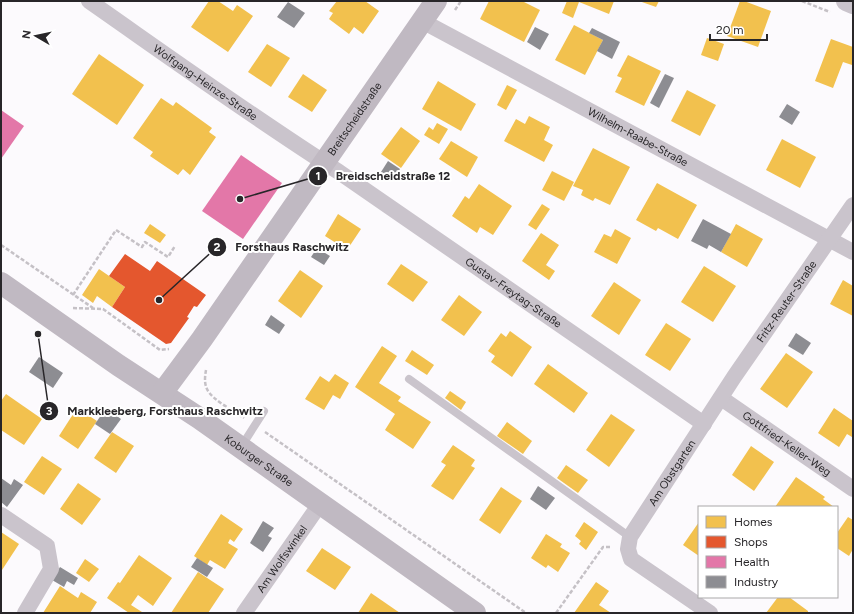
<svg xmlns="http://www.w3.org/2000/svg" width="854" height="614" viewBox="0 0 854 614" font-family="Figtree,sans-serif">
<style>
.homes{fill:#f2c14e}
.shops{fill:#e4572e}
.health{fill:#e377a8}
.industry{fill:#8d8d92}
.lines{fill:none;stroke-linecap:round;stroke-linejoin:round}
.path{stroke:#c5c1c6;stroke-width:2.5;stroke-dasharray:4 2;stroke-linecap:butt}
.service{stroke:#cac4cc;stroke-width:8}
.minor{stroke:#cac4cc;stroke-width:16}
.tertiary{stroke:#cac4cc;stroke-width:20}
.secondary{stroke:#c0b9c2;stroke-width:22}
.labels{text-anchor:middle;stroke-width:4;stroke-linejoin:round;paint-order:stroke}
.street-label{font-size:11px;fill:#282629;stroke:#fff}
.leader{fill:none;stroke:#282629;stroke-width:1.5}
.callout-dot{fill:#282629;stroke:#fff;stroke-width:1.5}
.mark-label{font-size:12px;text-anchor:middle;font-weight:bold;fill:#fff}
.callout-label{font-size:12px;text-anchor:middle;font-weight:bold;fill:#282629;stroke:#fff;stroke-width:4;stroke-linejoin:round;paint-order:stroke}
</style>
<rect width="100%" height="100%" fill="#fcfafd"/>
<g class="homes">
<path d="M209,1H218L233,11L237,5L253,16L228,52L191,27Z"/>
<path d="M337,1H365L379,11L363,34L354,27L349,34L329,19L333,13L329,11Z"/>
<path d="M489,1H522L540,10L524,42L480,19Z"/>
<path d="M567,1H614L609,14L579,2L573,18L562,13Z"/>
<path d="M639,1H659L656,7Z"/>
<path d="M740,1H744L771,11L758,47L727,36Z"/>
<path d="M574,25L603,40L585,75L555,60Z"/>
<path d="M707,38L724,44L718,61L701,55Z"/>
<path d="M831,39L853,47L852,65L843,62L833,88L815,81Z"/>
<path d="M267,44L290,58L271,87L248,72Z"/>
<path d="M99,54L144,85L117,125L72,94Z"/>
<path d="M628,55L661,71L644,106L615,92L622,78L617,76Z"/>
<path d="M303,74L327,90L312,112L288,97Z"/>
<path d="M438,81L476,104L461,131L422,109Z"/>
<path d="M507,85L517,90L506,110L497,105Z"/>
<path d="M687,90L716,105L700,136L671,121Z"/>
<path d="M161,98L173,106L176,102L212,128L209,132L216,137L190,175L183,169L178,175L150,156L153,152L133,138Z"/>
<path d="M529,116L550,127L544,140L553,145L544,162L504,141L516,119L525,124Z"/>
<path d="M437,123L448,129L439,144L424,135L429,127L433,130Z"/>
<path d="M401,127L420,141L401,168L381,154Z"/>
<path d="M782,139L816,157L800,188L766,170Z"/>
<path d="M451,141L478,157L467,177L439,159Z"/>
<path d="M593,148L630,167L610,205L595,198L593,201L581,195L583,190L573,186Z"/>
<path d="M552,171L574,182L564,201L542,190Z"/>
<path d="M657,183L697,205L678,239L658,228L656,231L636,220Z"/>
<path d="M479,184L512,206L493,235L480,227L477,233L452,216L465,196L469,199Z"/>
<path d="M542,204L550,209L536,230L528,225Z"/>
<path d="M338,214L361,229L347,250L325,236Z"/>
<path d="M150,224L166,235L160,243L144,233Z"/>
<path d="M736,224L763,239L747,267L721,252Z"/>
<path d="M615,229L631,238L617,264L594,252L604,234L611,237Z"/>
<path d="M541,233L559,245L546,265L555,271L549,280L522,261Z"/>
<path d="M401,264L428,282L413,302L387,284Z"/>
<path d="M704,266L736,286L713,322L681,302Z"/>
<path d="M99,269L125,287L112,307L97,296L93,303L82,295Z"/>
<path d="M300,270L323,286L301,318L278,301Z"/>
<path d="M843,280L853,286V316L830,304Z"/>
<path d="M614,282L641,300L619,335L591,316Z"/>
<path d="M459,295L482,312L464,336L441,320Z"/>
<path d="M666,323L691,339L670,371L645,355Z"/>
<path d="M510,331L532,347L512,377L491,362L495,356L488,351L501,333L506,337Z"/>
<path d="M382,346L397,356L379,383L401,397L398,401L431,422L413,449L385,430L395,414L355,387Z"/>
<path d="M412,350L434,365L427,375L405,361Z"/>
<path d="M786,353L813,372L787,408L760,389Z"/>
<path d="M548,364L588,393L574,413L534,384Z"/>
<path d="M335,374L349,383L340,399L333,395L324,410L305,399L320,376L329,382Z"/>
<path d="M450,391L466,402L461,410L445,398Z"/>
<path d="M6,394L42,419L24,445L1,430V401Z"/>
<path d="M77,408L97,421L78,449L59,436Z"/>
<path d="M834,408L853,421V436L852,437L847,434L839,447L818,433Z"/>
<path d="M611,414L635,430L609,467L586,450Z"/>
<path d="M507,422L532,441L523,454L497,436Z"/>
<path d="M112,432L134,446L116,473L94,458Z"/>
<path d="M453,445L475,460L471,466L475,468L453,500L431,486L446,465L441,462Z"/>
<path d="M751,446L774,462L754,491L732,475Z"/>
<path d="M42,456L62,469L44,495L24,482Z"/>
<path d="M566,465L588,480L578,493L557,478Z"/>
<path d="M796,477L825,497L823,499L834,507H775Z"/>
<path d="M78,483L101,499L82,525L60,509Z"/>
<path d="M501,487L522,501L500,534L479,520Z"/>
<path d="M221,514L243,529L234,542L230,539L228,543L238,549L225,569L210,560L207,565L194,556Z"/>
<path d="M848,517L853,520V549L849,556L837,548V533Z"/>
<path d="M584,522L598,532L586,550L579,544L581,541L575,536Z"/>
<path d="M699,522V556L683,545Z"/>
<path d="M1,532L19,544L2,570L1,569Z"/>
<path d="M546,534L562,544L560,547L570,553L558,572L548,565L546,568L531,558Z"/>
<path d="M322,548L351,567L335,590L306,571Z"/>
<path d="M139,555L172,578L153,606L138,595L131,605L142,612L141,613H129L107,598L118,582L120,583Z"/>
<path d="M85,559L99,569L89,582L76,573Z"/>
<path d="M198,572L224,589L208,613H171Z"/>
<path d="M596,582L609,591L599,605L611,613H574Z"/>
<path d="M60,586L78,598L81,592L97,602L90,613H43Z"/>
<path d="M371,593L400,613H358Z"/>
<path d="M778,597H789L808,611V613H766Z"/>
</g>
<path class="shops" d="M125,254L150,271L157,261L206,295L197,307L194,306L187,317L189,318L171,343L166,344L112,307L125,287L109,276Z"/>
<g class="health">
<path d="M1,110L24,126L1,159Z"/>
<path d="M241,155L282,183L243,239L202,211Z"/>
</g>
<g class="industry">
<path d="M288,2L305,13L294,28L277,17Z"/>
<path d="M535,27L549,34L540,50L527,42Z"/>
<path d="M592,28L620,42L612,59L597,51L603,40L589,33Z"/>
<path d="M665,74L674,78L659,108L650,103Z"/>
<path d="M787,104L800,112L792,125L779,117Z"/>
<path d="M388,161L400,169L393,180L381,172Z"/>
<path d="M703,219L731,234L721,252L709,245L707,249L691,241Z"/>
<path d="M317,248L330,256L324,265L311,257Z"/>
<path d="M271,315L285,325L279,334L265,325Z"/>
<path d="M796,333L811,343L803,355L788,346Z"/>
<path d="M39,357L63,373L53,388L29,372Z"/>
<path d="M106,408L121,419L110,434L95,424Z"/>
<path d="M1,478L11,485L14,479L23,485L7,507L1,502Z"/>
<path d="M538,486L555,498L546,510L530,499Z"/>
<path d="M263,521L274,528L268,536L272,538L263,552L250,543Z"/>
<path d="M197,558L213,568L207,577L191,567Z"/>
<path d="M60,567L78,578L74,585L67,581L64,587L52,580Z"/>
</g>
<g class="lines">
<g class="path">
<path d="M802,1L830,12"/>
<path d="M455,10L461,1"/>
<path d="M1,245L93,308"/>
<path d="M73,295L116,230L142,247L145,242L168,257L175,246"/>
<path d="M73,308L103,309L160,350L169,349"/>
<path d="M206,370C205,376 204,383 207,389C212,400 234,411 244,418"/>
<path d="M265,432L526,613"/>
<path d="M556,613L603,547H611"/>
</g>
<g class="service">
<path d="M409,379L630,537"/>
<path d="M241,447L264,411"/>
</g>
<g class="minor">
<path id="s1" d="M89,1C172,59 254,118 339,172L704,424"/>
<path id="s2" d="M422,21L853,252"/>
<path id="s3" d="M721,398L853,489"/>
<path d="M1,515L47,546L51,569L25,613"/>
<path id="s4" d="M244,613L320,504"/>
<path id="s5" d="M710,613L631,559L628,549L630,537L734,377L853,205"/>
</g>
<path class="tertiary" d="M846,1L853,4"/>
<g class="secondary">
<path id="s6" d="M1,283L118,365L199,418L475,613"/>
<path id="s7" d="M162,393L202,339L436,1"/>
</g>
</g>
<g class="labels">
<g class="street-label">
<text dy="4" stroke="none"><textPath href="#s1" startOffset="142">Wolfgang-Heinze-Straße</textPath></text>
<text dy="4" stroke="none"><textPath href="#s7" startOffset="335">Breitscheidstraße</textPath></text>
<text dy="4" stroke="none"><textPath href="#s2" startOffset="245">Wilhelm-Raabe-Straße</textPath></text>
<text dy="4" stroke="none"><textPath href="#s1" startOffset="515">Gustav-Freytag-Straße</textPath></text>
<text dy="4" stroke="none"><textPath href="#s5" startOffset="401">Fritz-Reuter-Straße</textPath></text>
<text dy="4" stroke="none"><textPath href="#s3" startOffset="80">Gottfried-Keller-Weg</textPath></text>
<text dy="4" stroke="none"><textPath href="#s6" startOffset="313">Koburger Straße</textPath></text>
<text dy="4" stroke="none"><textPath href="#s5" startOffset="195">Am Obstgarten</textPath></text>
<text dy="4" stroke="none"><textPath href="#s4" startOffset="66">Am Wolfswinkel</textPath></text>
</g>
</g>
<path class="leader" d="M240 199L318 176M159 300L217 247M38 334L49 411"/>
<g class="callout-dot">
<circle cx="240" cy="199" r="4"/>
<circle cx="159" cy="300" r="4"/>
<circle cx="38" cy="334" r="4"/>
<circle cx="318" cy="176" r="10"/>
<circle cx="217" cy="247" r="10"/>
<circle cx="49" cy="411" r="10"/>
</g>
<g class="mark-label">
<text x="318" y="180">1</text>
<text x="217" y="251">2</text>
<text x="49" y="415">3</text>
</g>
<g class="callout-label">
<text x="393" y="180">Breidscheidstraße 12</text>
<text x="292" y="251">Forsthaus Raschwitz</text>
<text x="165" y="415">Markkleeberg, Forsthaus Raschwitz</text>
</g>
<rect width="854" height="614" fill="none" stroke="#282629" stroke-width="4"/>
<rect x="698" y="506" width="140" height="92" fill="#ffffff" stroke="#a9a8a9"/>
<rect x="706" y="516" width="20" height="12" fill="#f2c14e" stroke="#a9a8a9"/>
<text x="734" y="526" font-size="12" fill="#282629">Homes</text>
<rect x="706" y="536" width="20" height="12" fill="#e4572e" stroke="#a9a8a9"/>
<text x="734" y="546" font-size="12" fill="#282629">Shops</text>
<rect x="706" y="556" width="20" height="12" fill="#e377a8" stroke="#a9a8a9"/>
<text x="734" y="566" font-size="12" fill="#282629">Health</text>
<rect x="706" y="576" width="20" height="12" fill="#8d8d92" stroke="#a9a8a9"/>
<text x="734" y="586" font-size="12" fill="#282629">Industry</text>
<g transform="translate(36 36) rotate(279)" stroke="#ffffff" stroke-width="3" paint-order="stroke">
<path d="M0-3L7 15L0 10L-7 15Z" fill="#282629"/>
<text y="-6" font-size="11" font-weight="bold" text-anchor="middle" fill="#282629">N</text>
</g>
<path d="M710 34v6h57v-6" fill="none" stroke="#282629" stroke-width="2"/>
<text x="716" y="34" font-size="12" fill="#282629" stroke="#ffffff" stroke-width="3" paint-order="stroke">20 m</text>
</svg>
